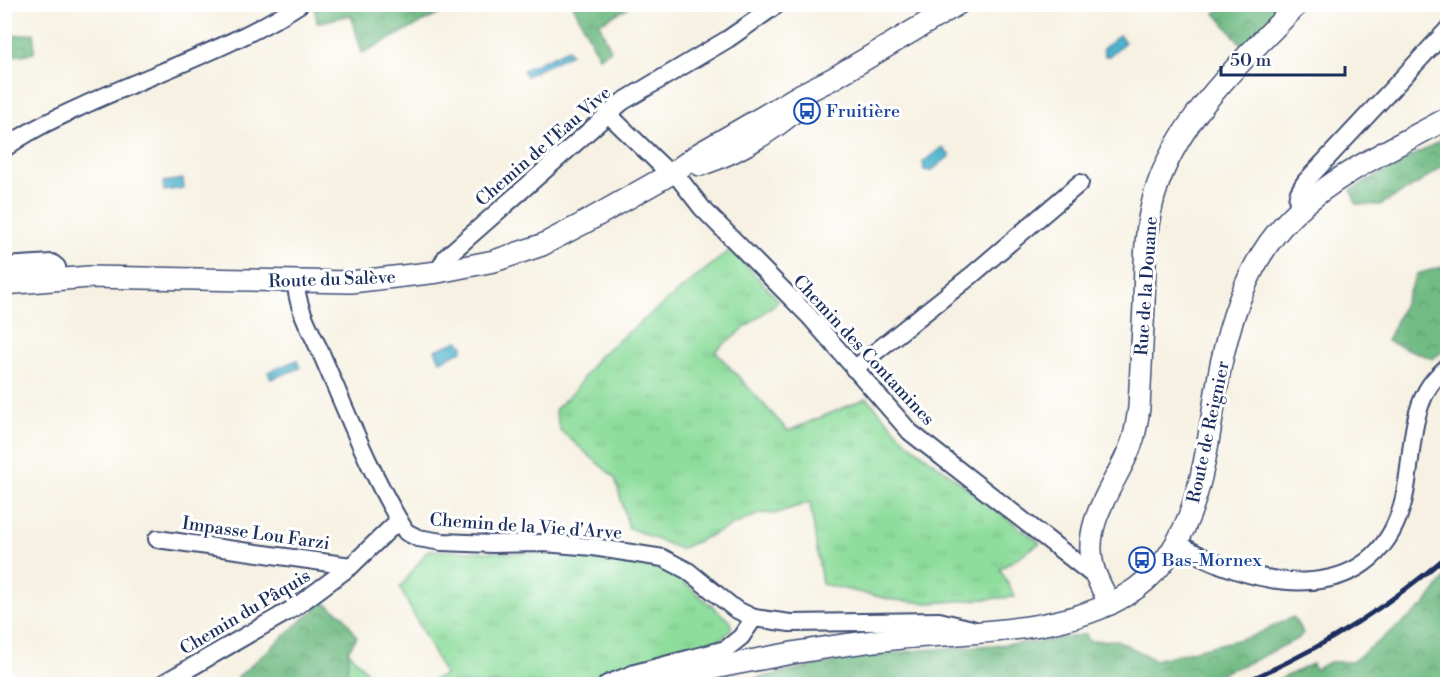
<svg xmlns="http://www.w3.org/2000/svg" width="1452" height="689" viewBox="0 0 1452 689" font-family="'Libre Bodoni',serif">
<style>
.grass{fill:url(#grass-tufts);stroke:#54867d;stroke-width:1.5}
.forest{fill:url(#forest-crowns);stroke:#467671;stroke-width:1.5}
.water{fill:#4db3cc;stroke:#347195;stroke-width:1.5}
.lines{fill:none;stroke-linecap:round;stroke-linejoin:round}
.minor-casing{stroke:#3c4c72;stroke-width:20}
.major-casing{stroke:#3c4c72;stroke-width:24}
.minor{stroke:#fff;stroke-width:16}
.major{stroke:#fff;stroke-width:21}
.rail{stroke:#1b2f5e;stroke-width:4.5}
.labels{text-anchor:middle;stroke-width:6;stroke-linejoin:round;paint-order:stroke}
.transit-label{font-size:18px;fill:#164399;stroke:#fff;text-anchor:start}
.street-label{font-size:18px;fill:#1b2f5e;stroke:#fff}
</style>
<defs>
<pattern id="grass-tufts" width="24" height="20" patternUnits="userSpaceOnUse" patternTransform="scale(1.5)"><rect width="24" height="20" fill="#8edd9c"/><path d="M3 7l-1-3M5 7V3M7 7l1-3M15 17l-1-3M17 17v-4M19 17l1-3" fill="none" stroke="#7abe89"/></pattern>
<pattern id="forest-crowns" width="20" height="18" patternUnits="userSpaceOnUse" patternTransform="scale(1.5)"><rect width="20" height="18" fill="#72bc84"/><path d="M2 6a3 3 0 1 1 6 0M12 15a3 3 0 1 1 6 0" fill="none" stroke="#5d996f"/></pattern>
</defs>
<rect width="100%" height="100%" fill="#fff"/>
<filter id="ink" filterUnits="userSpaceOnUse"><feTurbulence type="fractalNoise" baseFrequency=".0167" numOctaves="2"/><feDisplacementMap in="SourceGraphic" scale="12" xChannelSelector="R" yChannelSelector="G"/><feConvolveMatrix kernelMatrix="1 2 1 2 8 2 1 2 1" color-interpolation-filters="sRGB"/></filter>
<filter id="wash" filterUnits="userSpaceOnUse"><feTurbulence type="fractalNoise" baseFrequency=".008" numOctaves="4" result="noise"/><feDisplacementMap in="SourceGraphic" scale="24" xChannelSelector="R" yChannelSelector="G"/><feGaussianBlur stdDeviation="1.35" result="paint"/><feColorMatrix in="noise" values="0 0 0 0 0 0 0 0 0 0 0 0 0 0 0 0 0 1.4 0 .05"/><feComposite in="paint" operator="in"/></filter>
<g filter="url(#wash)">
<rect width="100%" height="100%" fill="#f6f1e2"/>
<g class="grass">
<path d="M731,249L779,301L715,351L788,431L867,398L907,442L1040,543L1000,569L1015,597L928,603L893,600L822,584L810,502L774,514L761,513L680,549L629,528L615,478L560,430L555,410L574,391L599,356Z"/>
<path d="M428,550L588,555L669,570L731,622V629L723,638L711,642L663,655L592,684H422L445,675L400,588Z"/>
<path d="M348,651L368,673L396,684H341L347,677Z"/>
</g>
<g class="forest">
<path d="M314,5V4L457,5L362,53L351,15L317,23Z"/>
<path d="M573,5H629L628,8L599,23L611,50L599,57Z"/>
<path d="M1223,5H1290L1245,49L1215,13Z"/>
<path d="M34,33V53L5,57V37Z"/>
<path d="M1447,137V163L1419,183L1380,205L1356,204L1351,190Z"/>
<path d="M1442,267L1447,270V348L1433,359L1387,341L1417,274Z"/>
<path d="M1447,575V684H1270L1312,664L1315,670L1329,662H1352L1425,605Z"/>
<path d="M323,602L343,615L357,637L348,651L347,677L341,684H234L239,676Z"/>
<path d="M1293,617L1303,633L1299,638L1253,661L1193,684H729L847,659L920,650L1040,642L1086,634L1089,641L1117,640L1155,660L1253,636Z"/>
</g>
<g class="water">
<path d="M1119,35L1125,42L1109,56H1105L1103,49Z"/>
<path d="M568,49L571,54L526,76L523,70Z"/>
<path d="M942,147L950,156L931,171L924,170L923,162Z"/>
<path d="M183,179L184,188L164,191L163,182Z"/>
<path d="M458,341L463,345L462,351L440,361L435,350Z"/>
<path d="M297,360L300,368L271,379L268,372Z"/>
</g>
</g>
<g filter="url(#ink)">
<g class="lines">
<g class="minor-casing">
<g id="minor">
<path d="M607,113L670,174"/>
<path d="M4,149C30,129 59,117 89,103C157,72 238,45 300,4"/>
<path d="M674,172L702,208L809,316L910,432L1098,579"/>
<path d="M1299,208C1295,196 1299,191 1306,181L1448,29"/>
<path d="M4,266L52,263L57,267L59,278"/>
<path d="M438,272L446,257L622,102L728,39L778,4"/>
<path d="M296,282C296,308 314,336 324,360C349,418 373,479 406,532L418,538L442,542L493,544L543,543L593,547L663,558L688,571L735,609L754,618L741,637L726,649L635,673L607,684"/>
<path d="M854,369L972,275L1080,183"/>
<path d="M157,539L351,566"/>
<path d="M1176,542C1249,588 1371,613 1402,506C1413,469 1408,424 1427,390C1432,381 1440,373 1448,366"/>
<path d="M754,618L790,623L939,621L972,629"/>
<path d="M162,684L294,608L351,566L399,520"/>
</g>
</g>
<g class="major-casing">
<g id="major">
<path d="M700,165C737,153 771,132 800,107"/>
<path d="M4,284L89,277L351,282L438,272L494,261L542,245L582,224L674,172L700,153L752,123L800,95L832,79L958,4"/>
<path d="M1110,604C1104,592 1096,579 1093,566C1082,520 1116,485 1131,445C1136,433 1137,420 1139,408C1141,373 1142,339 1144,304C1145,272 1144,240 1151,209C1168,126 1241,63 1298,4"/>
<path d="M654,684C685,674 717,667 750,661C800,651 850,643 902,638C972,632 1065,633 1126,595C1205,548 1205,444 1221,364C1230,322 1244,278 1269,243C1312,183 1385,153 1448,118"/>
</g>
</g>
<use href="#minor" class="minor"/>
<use href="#major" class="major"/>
<path class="rail" d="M1239,684C1315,653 1385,609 1448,555"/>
</g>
</g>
<defs>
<g id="bus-ring" transform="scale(1.35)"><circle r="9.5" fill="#fff" stroke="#1a4fb4" stroke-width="1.5"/><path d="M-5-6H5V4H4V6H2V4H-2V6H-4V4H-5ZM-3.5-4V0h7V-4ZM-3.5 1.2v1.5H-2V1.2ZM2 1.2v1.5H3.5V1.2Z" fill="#1a4fb4"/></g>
</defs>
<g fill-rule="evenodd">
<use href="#bus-ring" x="807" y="111"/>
<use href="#bus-ring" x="1142" y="560"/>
</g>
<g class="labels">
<g class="transit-label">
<text x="826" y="117">Fruitière</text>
<text x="1162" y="566">Bas-Mornex</text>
</g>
<g class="street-label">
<text transform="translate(543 146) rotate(-41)" y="6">Chemin de l'Eau Vive</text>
<text transform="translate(332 279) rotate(-2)" y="6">Route du Salève</text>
<text transform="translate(1146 286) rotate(-86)" y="6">Rue de la Douane</text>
<text transform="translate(864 350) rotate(47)" y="6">Chemin des Contamines</text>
<text transform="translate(1208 432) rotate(-78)" y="6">Route de Reignier</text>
<text transform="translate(526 526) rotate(4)" y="6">Chemin de la Vie d'Arve</text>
<text transform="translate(256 533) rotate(8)" y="6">Impasse Lou Farzi</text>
<text transform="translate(245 612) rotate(-31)" y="6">Chemin du Pâquis</text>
</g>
</g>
<rect width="1452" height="689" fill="none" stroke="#fff" stroke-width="24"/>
<path d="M1221 66v9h124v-9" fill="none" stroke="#1b2f5e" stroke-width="3"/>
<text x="1230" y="66" font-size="18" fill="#1b2f5e" stroke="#ffffff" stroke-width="4.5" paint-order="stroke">50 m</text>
</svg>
